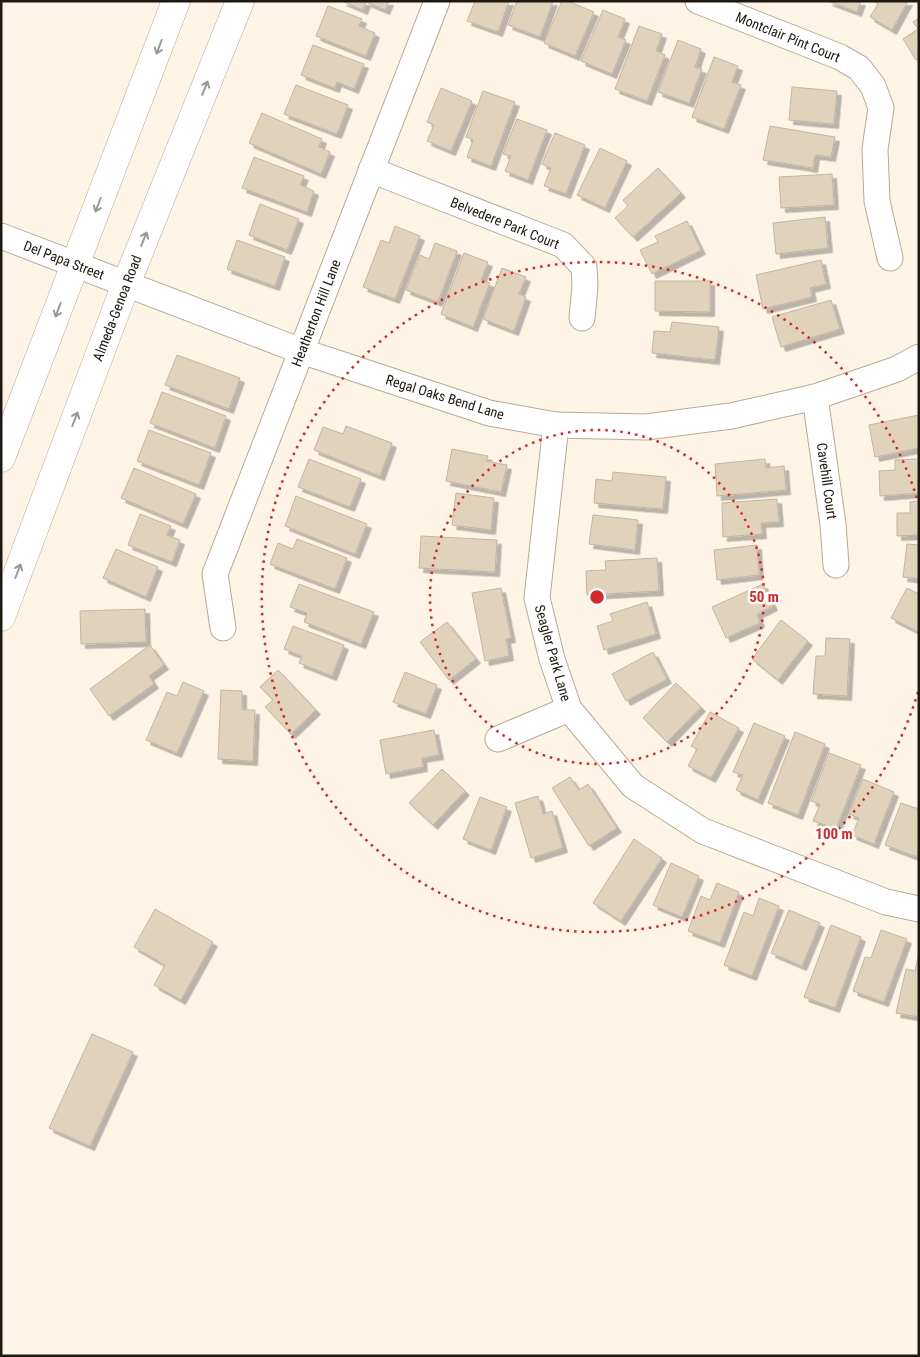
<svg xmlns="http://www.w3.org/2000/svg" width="920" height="1357" viewBox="0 0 920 1357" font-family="'Roboto Condensed',sans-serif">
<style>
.building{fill:#e0d2bb;stroke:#c3b59f;filter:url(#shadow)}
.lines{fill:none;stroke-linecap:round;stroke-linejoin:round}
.minor-casing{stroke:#b8aa94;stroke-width:27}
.secondary-casing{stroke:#b8aa94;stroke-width:29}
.minor{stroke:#fff;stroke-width:25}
.secondary{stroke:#fff;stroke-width:28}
.oneway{stroke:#9a9894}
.ring{fill:none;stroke:#d62828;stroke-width:2.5;stroke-dasharray:2.5 5}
.labels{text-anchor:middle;stroke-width:5;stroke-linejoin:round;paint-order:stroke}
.street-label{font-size:14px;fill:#1e1911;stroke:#fff}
.centre{fill:#d62828;stroke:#fff;stroke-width:2.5}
.ring-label{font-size:15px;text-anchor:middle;font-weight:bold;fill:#d62828;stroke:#fff;stroke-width:5;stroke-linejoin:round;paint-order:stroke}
</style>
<defs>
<filter id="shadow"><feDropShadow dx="4.5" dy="4.5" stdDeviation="0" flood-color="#0004"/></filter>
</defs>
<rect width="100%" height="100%" fill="#fdf4e6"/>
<g class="building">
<path d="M342,1H389L385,10L366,2L363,10Z"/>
<path d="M475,1H509L498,32L467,21Z"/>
<path d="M517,1H553L540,37L508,25Z"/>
<path d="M562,1H568L594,12L575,56L544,43Z"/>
<path d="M828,1H861L857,12Z"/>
<path d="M873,1H908L892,30L870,17L878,4Z"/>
<path d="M328,6L362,19L359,26L375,33L366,56L316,36Z"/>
<path d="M603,10L625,19L618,37L626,40L612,74L581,61Z"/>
<path d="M919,18V58L916,60L903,39L918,29L913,22Z"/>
<path d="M639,26L662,34L656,51L665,55L647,101L615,89Z"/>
<path d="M678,40L701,49L695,67L702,69L689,103L658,92Z"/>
<path d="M313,45L364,64L354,89L337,82L335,88L301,75Z"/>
<path d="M714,57L738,66L732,82L741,85L724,129L692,117Z"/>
<path d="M296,85L348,105L337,134L284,114Z"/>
<path d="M792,87L837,91L834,124L789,120Z"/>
<path d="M441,88L472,101L451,151L427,141L434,125L427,122Z"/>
<path d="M483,91L515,102L491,166L467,157L473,140L466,137Z"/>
<path d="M262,113L322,139L319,147L330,152L321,174L249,143Z"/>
<path d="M517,119L547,130L528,180L505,171L511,156L503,154Z"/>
<path d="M770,126L835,137L831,157L815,155L813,168L763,160Z"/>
<path d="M555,133L585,145L566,194L544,186L551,168L542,164Z"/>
<path d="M600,148L627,161L605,208L577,195Z"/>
<path d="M254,157L304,176L300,185L314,191L307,212L242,188Z"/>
<path d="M658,168L681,193L633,237L615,218L628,206L623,200Z"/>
<path d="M832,174L834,205L781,208L779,177Z"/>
<path d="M260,204L299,219L287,250L249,235Z"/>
<path d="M825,217L828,248L776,254L773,223Z"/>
<path d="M687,221L701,250L652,274L640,250L658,242L655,236Z"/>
<path d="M395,226L420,236L395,299L363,287L381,240L389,243Z"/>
<path d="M237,240L285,257L275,286L227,269Z"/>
<path d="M435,243L457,251L438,302L406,290L420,255L429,259Z"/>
<path d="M464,253L488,262L481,280L490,283L473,327L441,314Z"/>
<path d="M821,260L826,284L810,288L812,297L763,309L756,275Z"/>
<path d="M502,268L526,277L519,294L526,297L514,331L483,319Z"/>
<path d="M655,281H710V312L655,311Z"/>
<path d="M831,300L840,329L781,347L772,317Z"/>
<path d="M672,322L719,327L715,360L652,353L654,331L670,332Z"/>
<path d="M177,355L240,378L229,409L165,385Z"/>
<path d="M162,392L226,416L215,448L150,423Z"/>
<path d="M919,415V448L875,457L869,425Z"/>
<path d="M346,426L392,443L380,476L314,450L323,427L343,434Z"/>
<path d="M149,430L211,453L199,485L137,461Z"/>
<path d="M452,449L488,456L486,461L507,465L501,492L446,481Z"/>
<path d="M309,459L361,479L350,507L298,487Z"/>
<path d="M765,459L766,468L784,466L786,490L717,496L715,464Z"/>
<path d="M919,459V493L880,496L879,471L895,470V460Z"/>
<path d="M134,468L196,494L183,524L121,498Z"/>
<path d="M613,472L666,477L663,509L594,503L596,479L612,481Z"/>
<path d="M456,493L494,498L491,530L452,525Z"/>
<path d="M296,496L367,524L355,554L285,526Z"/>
<path d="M777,499L779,522L761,523L762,534L723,537L722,503Z"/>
<path d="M919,501V535L897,536V513H910V502Z"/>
<path d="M140,514L171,526L167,535L180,540L172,562L128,545Z"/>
<path d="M593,515L638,520L635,550L589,544Z"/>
<path d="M421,536L497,540L495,572L419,568Z"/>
<path d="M297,539L347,558L335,589L270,564L278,543L293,549Z"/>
<path d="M907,544L919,545V579L903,577Z"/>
<path d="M757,545L759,575L717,580L714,550Z"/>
<path d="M116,549L158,567L146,597L103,578Z"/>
<path d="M657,558L659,591L587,595L586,571L606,570L605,561Z"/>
<path d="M299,584L374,612L361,644L304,622L307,613L290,607Z"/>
<path d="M763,584L773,606L757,614L760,623L726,638L712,607Z"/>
<path d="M501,588L511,638L506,639L509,656L485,661L472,593Z"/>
<path d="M907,588L919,594V632L891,618Z"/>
<path d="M647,602L656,634L604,650L597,626L613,621L610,614Z"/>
<path d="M145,609L146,642L81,644L80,611Z"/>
<path d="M781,620L808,641L778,680L752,659Z"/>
<path d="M447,622L476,659L449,680L420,642Z"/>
<path d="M293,626L344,645L332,676L299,663L302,656L284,649Z"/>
<path d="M826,638L850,639L847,696L813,694L816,656H825Z"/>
<path d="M150,645L164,665L149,676L154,684L109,716L90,689Z"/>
<path d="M653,652L667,679L626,701L612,674Z"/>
<path d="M278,670L316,710L291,734L265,707L273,700L260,687Z"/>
<path d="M405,672L437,685L426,714L393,702Z"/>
<path d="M183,682L204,691L177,753L146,740L167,692L177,696Z"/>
<path d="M676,683L701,707L667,742L643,718Z"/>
<path d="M221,690L242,691V710H255L253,761L218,759Z"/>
<path d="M710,712L739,728L711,778L688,766L697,749L691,746Z"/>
<path d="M754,723L785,736L758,800L736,790L743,775L733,772Z"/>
<path d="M434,730L439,755L422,758L423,767L386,774L380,740Z"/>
<path d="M795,732L825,744L798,815L768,803Z"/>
<path d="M829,753L861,765L836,829L813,821L820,804L811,801Z"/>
<path d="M442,769L465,791L433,825L409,803Z"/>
<path d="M570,777L579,790L588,784L617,828L589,846L552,788Z"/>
<path d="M863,779L894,792L874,844L852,835L859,818L849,814Z"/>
<path d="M538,796L543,814L552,811L563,848L531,858L515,803Z"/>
<path d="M480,797L507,807L491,850L463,839Z"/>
<path d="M901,803L919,809V852L917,857L885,845Z"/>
<path d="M634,839L662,858L621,921L593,903Z"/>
<path d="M671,863L699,876L682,917L653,905Z"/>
<path d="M717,883L739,892L720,943L688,931L701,896L710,900Z"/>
<path d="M759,898L779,906L752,976L724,965L744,912L753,916Z"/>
<path d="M155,909L213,942L181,1000L154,985L165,965L134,947Z"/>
<path d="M789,910L820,923L802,966L771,953Z"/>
<path d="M831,925L861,937L835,1008L804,997Z"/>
<path d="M881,930L907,939L884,1002L853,991L865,957L871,958Z"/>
<path d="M919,953V1017L896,1013L906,969L915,971Z"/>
<path d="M92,1034L133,1052L90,1146L49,1128Z"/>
</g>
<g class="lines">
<g class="minor-casing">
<g id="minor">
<path d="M698,1L840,57L859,68L873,86L881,108L875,149L877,201L890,258"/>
<path d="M371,170L563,245L584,267L585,286L582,318"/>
<path d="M1,236L301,351L489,413L556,425L646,427L731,416L815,397L897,369L919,357"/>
<path d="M815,397L833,524L836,565"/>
<path d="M556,425L537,598L552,659L569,709L633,786L703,831L886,902L919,909"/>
<path d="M223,628L215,574L437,1"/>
<path d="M498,739L569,709"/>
</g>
</g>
<g class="secondary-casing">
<g id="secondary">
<path d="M1,458L176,1"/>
<path d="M1,617L126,284L240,1"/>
</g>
</g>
<use href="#minor" class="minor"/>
<use href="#secondary" class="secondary"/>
</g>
<defs><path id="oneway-shaft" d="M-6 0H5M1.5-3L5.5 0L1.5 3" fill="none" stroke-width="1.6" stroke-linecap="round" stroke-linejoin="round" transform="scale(1.25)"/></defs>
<g class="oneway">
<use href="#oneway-shaft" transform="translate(159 47) rotate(111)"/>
<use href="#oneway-shaft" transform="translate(205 88) rotate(-68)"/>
<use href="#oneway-shaft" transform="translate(98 205) rotate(111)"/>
<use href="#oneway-shaft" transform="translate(144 239) rotate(-68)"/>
<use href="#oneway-shaft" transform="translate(58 310) rotate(111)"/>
<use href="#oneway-shaft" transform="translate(75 419) rotate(-69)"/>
<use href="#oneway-shaft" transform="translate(18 571) rotate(-69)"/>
</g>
<g class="ring">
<circle cx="597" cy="597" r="167"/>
<path d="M918 692A335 335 0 1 1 918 502"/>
</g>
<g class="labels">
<g class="street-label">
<text transform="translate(788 37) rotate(22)" y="5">Montclair Pint Court</text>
<text transform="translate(505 223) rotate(22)" y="5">Belvedere Park Court</text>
<text transform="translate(64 260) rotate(21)" y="5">Del Papa Street</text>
<text transform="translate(117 308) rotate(-69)" y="5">Almeda-Genoa Road</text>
<text transform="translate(316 313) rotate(-69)" y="5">Heatherton Hill Lane</text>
<text transform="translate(445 397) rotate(17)" y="5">Regal Oaks Bend Lane</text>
<text transform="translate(827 481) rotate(82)" y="5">Cavehill Court</text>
<text transform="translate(553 653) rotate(74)" y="5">Seagler Park Lane</text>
</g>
</g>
<circle cx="597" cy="597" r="8" class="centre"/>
<g class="ring-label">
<text x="764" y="602">50 m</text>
<text x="834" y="839">100 m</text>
</g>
<rect width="920" height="1357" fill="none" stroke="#1e1911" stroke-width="5"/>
</svg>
